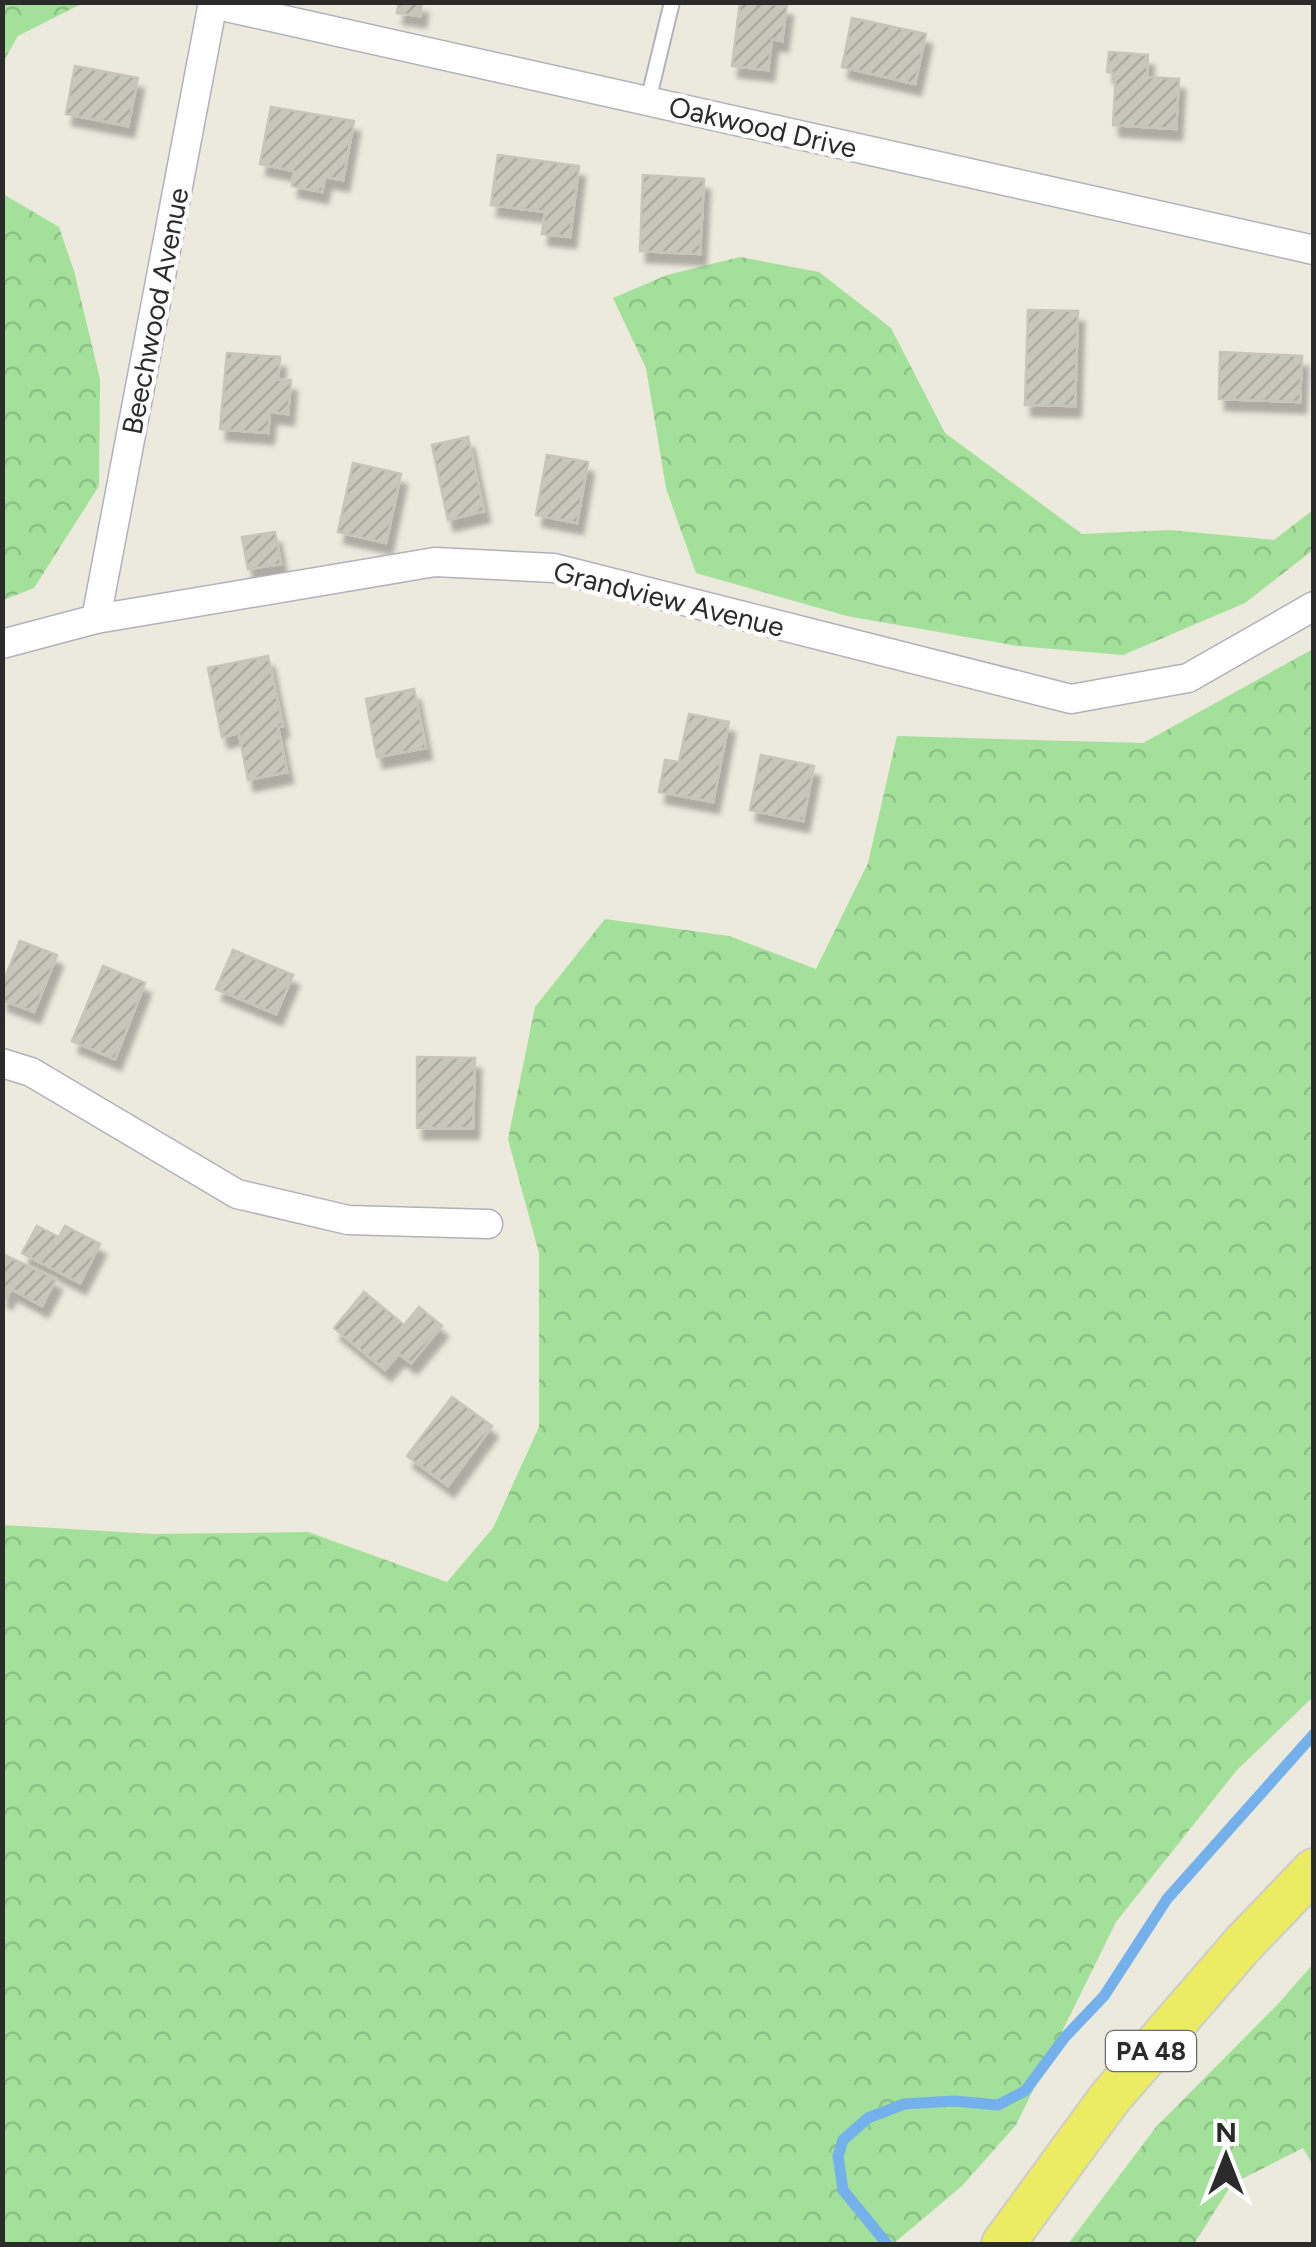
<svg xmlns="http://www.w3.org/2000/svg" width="1316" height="2247" viewBox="0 0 1316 2247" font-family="Figtree,sans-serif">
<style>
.forest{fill:url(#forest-crowns)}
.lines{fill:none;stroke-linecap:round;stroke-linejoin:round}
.stream{stroke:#74b0eb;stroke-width:11}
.building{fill:url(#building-hatch);stroke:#c7c5b7;stroke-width:2.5;filter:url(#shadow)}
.lane-casing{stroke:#b1b1be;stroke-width:18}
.street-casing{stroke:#b1b1be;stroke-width:31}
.primary-casing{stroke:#ccc;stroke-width:46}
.lane{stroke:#fff;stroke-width:14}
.street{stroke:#fff;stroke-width:28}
.primary{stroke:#ecec62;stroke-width:42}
.labels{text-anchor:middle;stroke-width:9;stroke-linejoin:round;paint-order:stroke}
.shield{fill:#fff;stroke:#6b6b6b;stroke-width:2.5}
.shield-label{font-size:25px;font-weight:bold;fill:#2b2b2b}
.street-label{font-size:28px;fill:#2b2b2b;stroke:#fff}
</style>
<defs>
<pattern id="forest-crowns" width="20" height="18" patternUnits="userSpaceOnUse" patternTransform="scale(2.5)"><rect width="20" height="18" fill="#a3e19b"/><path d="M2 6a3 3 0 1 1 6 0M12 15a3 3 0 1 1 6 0" fill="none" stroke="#8cc186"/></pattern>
<pattern id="building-hatch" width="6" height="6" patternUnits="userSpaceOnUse" patternTransform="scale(2.5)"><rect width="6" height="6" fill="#c8c7bc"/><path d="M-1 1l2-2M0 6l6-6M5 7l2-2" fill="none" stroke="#acaba2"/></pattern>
<filter id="shadow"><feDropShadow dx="6" dy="11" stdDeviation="2.5" flood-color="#0004"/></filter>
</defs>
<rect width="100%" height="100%" fill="#ece9dd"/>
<g class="forest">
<path d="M3,2H83V3L18,36L3,62Z"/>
<path d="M3,194L59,227L74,271L100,379L99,486L34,588L3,600Z"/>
<path d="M740,257L819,272L891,328L945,433L1082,534L1170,530L1274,540L1313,510V550L1245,603L1123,655L1018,646L847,616L696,573L666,488L646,368L613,298L667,275Z"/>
<path d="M1313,649V1697L1237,1770L1116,1922L1016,2125L962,2186L893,2244H3V1525L154,1534L308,1532L447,1582L493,1528L539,1427V1253L508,1139L535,1007L605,919L729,936L816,969L868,863L897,736L1143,743Z"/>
<path d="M1313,1964V2165L1303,2148L1232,2184L1194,2244H1068L1156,2127L1279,2003Z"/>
</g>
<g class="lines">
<path class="stream" d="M887,2244L843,2190L838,2156L843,2140L868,2118L904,2104L954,2101L998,2105L1025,2091L1065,2037L1104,1996L1167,1899L1314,1734"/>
</g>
<g class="building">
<path d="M399,2H422L420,16L397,13Z"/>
<path d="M740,2L787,5L782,41L772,39L768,70L732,66Z"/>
<path d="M852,18L926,34L915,84L842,67Z"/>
<path d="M1109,52L1148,55L1147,77L1179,79L1176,129L1113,125L1116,73L1107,72Z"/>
<path d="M75,66L138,78L128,126L66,114Z"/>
<path d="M271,107L354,121L343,180L325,177L322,192L292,186L294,171L260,164Z"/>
<path d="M498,155L579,166L570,237L542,234L545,212L491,205Z"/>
<path d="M643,175L704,179L700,254L640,251Z"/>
<path d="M1028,310L1078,311L1075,406L1025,405Z"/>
<path d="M1220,352L1302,356L1300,402L1219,399Z"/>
<path d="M227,353L280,357L278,380H291L288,414L270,412L268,433L220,429Z"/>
<path d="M468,437L484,511L448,520L432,445Z"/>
<path d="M547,455L588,462L577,523L536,515Z"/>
<path d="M353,463L401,474L386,543L338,532Z"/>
<path d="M275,532L281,564L248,569L242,537Z"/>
<path d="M268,656L283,726L278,727L287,772L248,780L239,733L222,737L208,668Z"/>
<path d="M414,689L426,748L377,757L366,699Z"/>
<path d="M689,714L729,722L713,802L659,792L665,760L679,762Z"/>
<path d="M761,755L814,766L803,821L750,810Z"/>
<path d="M20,941L57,955L34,1012L2,1000V985Z"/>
<path d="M233,950L293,975L276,1014L216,989Z"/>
<path d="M103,966L145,983L115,1059L72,1041Z"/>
<path d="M417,1057L475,1058L473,1128H417Z"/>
<path d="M37,1226L59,1237L65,1226L100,1244L80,1283L22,1253Z"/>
<path d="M2,1254L56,1279L42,1306L11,1289L6,1298L2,1296Z"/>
<path d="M364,1292L404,1325L419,1307L442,1326L411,1363L399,1354L385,1370L334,1328Z"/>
<path d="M452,1397L492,1426L448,1486L407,1456Z"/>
</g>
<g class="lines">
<g class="lane-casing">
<path id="lane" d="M648,101L672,2"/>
</g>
<g class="street-casing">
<g id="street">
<path d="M213,4L1314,250"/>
<path d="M96,619L213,2"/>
<path d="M2,644L96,619L435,562L554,568L1071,699L1188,678L1314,606"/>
<path d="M2,1063L31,1072L237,1194L348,1220L488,1224"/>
</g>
</g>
<g class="primary-casing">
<path id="primary" d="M1003,2244L1109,2099L1243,1944L1314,1870"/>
</g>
<use href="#lane" class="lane"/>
<use href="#street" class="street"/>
<use href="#primary" class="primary"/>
</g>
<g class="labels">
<rect class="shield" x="1106" y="2031" width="90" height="40" rx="8"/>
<g class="shield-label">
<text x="1151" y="2060">PA 48</text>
</g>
<g class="street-label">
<text transform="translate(763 127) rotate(13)" y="10">Oakwood Drive</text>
<text transform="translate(155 311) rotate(-79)" y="10">Beechwood Avenue</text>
<text transform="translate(669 599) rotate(14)" y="10">Grandview Avenue</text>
</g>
</g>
<rect width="1316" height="2247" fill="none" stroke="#2b2b2b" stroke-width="10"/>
<g transform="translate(1226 2157)" stroke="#ffffff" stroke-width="8" paint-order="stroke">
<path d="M0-8L18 38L0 25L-18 38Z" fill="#2b2b2b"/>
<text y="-15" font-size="28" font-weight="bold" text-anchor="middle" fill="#2b2b2b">N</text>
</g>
</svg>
